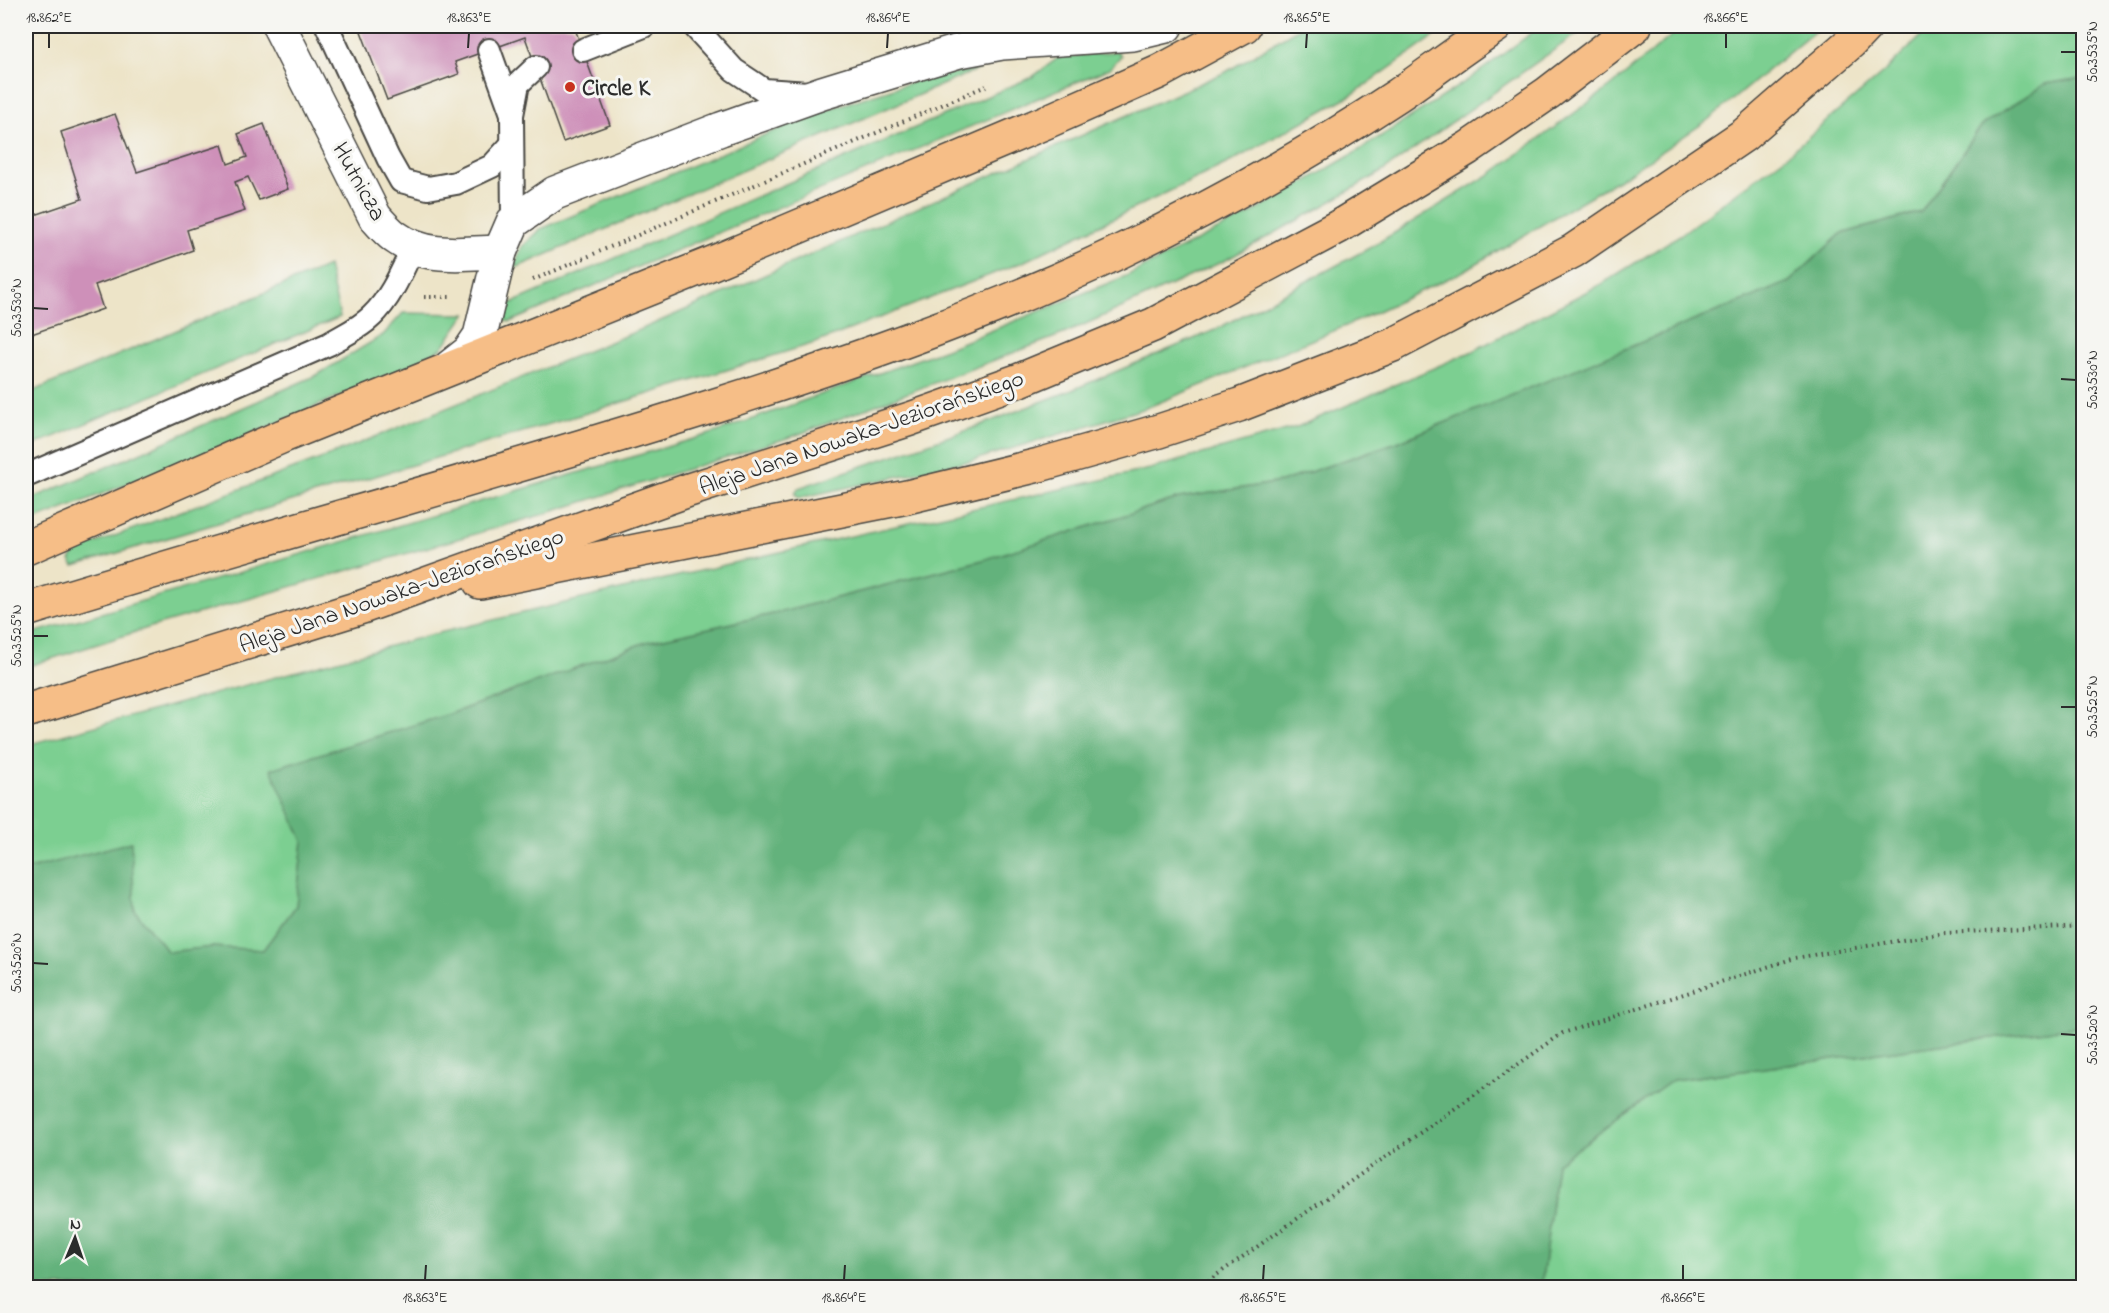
<svg xmlns="http://www.w3.org/2000/svg" width="2109" height="1313" viewBox="0 0 2109 1313" font-family="'Indie Flower',sans-serif">
<style>
.green{fill:#7bcf91;stroke:#537d5e;stroke-width:1.5}
.forest{fill:#64b27b;stroke:#486e53;stroke-width:1.5}
.building{fill:#ce90b9}
.lines{fill:none;stroke-linecap:round;stroke-linejoin:round}
.lane-casing{stroke:#484743;stroke-width:26}
.street-casing{stroke:#484743;stroke-width:36}
.primary-casing{stroke:#484743;stroke-width:36}
.path{stroke:#484743;stroke-width:4;stroke-dasharray:1.5 4.5;stroke-linecap:butt}
.lane{stroke:#fff;stroke-width:22}
.street{stroke:#fff;stroke-width:33}
.primary{stroke:#f6be87;stroke-width:33}
.ticks{fill:none;stroke:#2b2b2b;stroke-width:2}
.poi-dot{fill:#c8321e;stroke:#f6f6f2;stroke-width:2}
.labels{text-anchor:middle;stroke-width:6;stroke-linejoin:round;paint-order:stroke}
.poi-label{font-size:24px;font-weight:bold;fill:#2b2b2b;stroke:#f6f6f2;text-anchor:start}
.street-label{font-size:24px;fill:#2b2b2b;stroke:#f6f6f2}
.neatline{fill:none;stroke:#2b2b2b;stroke-width:2}
.ticks-label{font-size:15px;text-anchor:middle;fill:#2b2b2b}
</style>
<rect width="100%" height="100%" fill="#f6f6f2"/>
<filter id="ink" filterUnits="userSpaceOnUse"><feTurbulence type="fractalNoise" baseFrequency=".0167" numOctaves="2"/><feDisplacementMap in="SourceGraphic" scale="12" xChannelSelector="R" yChannelSelector="G"/><feConvolveMatrix kernelMatrix="1 2 1 2 8 2 1 2 1" color-interpolation-filters="sRGB"/></filter>
<filter id="wash" filterUnits="userSpaceOnUse"><feTurbulence type="fractalNoise" baseFrequency=".008" numOctaves="4" result="noise"/><feDisplacementMap in="SourceGraphic" scale="24" xChannelSelector="R" yChannelSelector="G"/><feGaussianBlur stdDeviation="1.35" result="paint"/><feColorMatrix in="noise" values="0 0 0 0 0 0 0 0 0 0 0 0 0 0 0 0 0 1.4 0 .05"/><feComposite in="paint" operator="in"/></filter>
<g filter="url(#wash)">
<rect width="100%" height="100%" fill="#ede4c8"/>
<g class="green">
<path d="M1302,26H1449L1353,94L1232,161L1023,262L818,342L590,412L74,566L70,560L77,550L323,458L642,329L1226,72Z"/>
<path d="M1541,26H1588L1383,171L1318,209L1226,260L1066,333L794,436L541,515L151,627L26,667V635L717,432L946,349L1126,276L1250,214L1358,151L1468,80Z"/>
<path d="M1683,26H1821L1708,120L1626,175L1462,272L1348,325L1146,408L974,460L799,498L795,494L798,488L970,429L1072,390L1215,330L1373,246L1492,173L1610,87Z"/>
<path d="M1932,26H2083V78L2045,84L1982,125L1921,212L1841,234L1789,282L1400,441L1281,482L1179,498L983,560L782,612L646,642L450,714L272,769L303,841L296,906L263,950L212,947L168,952L135,911L130,843L26,870V745L430,635L758,557L1150,469L1297,427L1473,351L1603,283L1680,235L1786,156L1884,72Z"/>
<path d="M1118,51L1121,56L1110,68L670,253L510,322L501,319L498,309L1032,77L1058,58Z"/>
<path d="M979,69L513,269L522,247L541,229L819,112L929,77Z"/>
<path d="M328,266L340,317L32,446L26,444V394Z"/>
<path d="M403,313L466,314L442,348L411,365L236,441L26,524V501L135,455L317,375L383,335Z"/>
<path d="M2083,1026V1287L1541,1288L1557,1163L1673,1080Z"/>
</g>
<path class="forest" d="M2083,78V1026L1673,1080L1557,1163L1541,1287H26V870L131,842L135,911L168,952L212,947L263,950L296,906L303,841L271,769L450,714L646,642L782,612L983,560L1179,498L1281,482L1400,441L1789,282L1841,234L1921,212L1982,125L2045,84Z"/>
<g id="blocks">
<g class="building">
<path d="M359,26H574L610,125L563,142L525,37L455,62L459,74L387,100Z"/>
<path d="M115,114L137,172L222,145L228,164L247,157L238,134L264,124L288,189L259,200L248,177L235,182L245,211L187,230L193,250L95,285L103,309L26,336V218L82,199L61,132Z"/>
</g>
</g>
</g>
<g filter="url(#ink)">
<use href="#blocks" fill-opacity="0" stroke="#484743" stroke-width="1.5"/>
<g class="lines">
<g class="lane-casing">
<g id="lane">
<path d="M327,26L388,158L401,181L428,188L456,183L492,166L512,144"/>
<path d="M694,26L734,70L764,90L808,93"/>
<path d="M489,50L512,114"/>
<path d="M583,50L644,26"/>
<path d="M959,51L984,26"/>
<path d="M513,222L512,115L518,84L536,67"/>
<path d="M26,476L329,344C344,335 360,328 372,316C391,298 402,271 413,248"/>
</g>
</g>
<g class="street-casing">
<g id="street">
<path d="M279,26L375,217C381,224 388,232 395,237C426,260 464,253 500,252"/>
<path d="M450,367L469,352L480,336L500,252L513,222L555,193L721,129L822,93L959,51L1002,43L1133,34L1166,26"/>
</g>
</g>
<g class="primary-casing">
<g id="primary">
<path d="M26,548L283,436L710,264L1046,122L1159,72L1244,26"/>
<path d="M480,582L907,497L1039,465L1159,431L1239,405L1393,345L1573,251L1744,135L1851,42L1866,26"/>
<path d="M26,610C255,539 487,478 716,405C853,361 989,314 1119,252C1215,206 1309,154 1398,95C1431,72 1463,48 1496,26"/>
<path d="M26,711L362,607L689,490L910,419L1020,380L1153,325L1338,227L1468,148L1548,93L1635,26"/>
</g>
</g>
<g class="path">
<path d="M533,280L986,86"/>
<path d="M424,297H452"/>
<path d="M1198,1288L1563,1033L1795,958L1945,933L2084,926"/>
</g>
<use href="#lane" class="lane"/>
<use href="#street" class="street"/>
<use href="#primary" class="primary"/>
</g>
</g>
<path class="ticks" d="M49,48V33M468,48L469,33M887,48L888,33M1306,48L1307,33M1726,48V33M2061,52H2076M33,308L48,309M2061,379L2076,380M33,636H48M2061,707H2076M33,963L48,964M2061,1034L2076,1035M425,1280L426,1265M844,1280L845,1265M1263,1280L1264,1265M1683,1280V1265"/>
<circle class="poi-dot" cx="570" cy="87" r="6"/>
<g class="labels">
<g class="poi-label">
<text x="582" y="95">Circle K</text>
</g>
<g class="street-label">
<text transform="translate(360 181) rotate(61)" y="8">Hutnicza</text>
<text transform="translate(861 432) rotate(-19)" y="8">Aleja Jana Nowaka-Jeziorańskiego</text>
<text transform="translate(401 590) rotate(-19)" y="8">Aleja Jana Nowaka-Jeziorańskiego</text>
</g>
</g>
<rect width="2109" height="1313" fill="none" stroke="#f6f6f2" stroke-width="66"/>
<g transform="translate(75 1238) rotate(2)" stroke="#f6f6f2" stroke-width="4.5" paint-order="stroke">
<path d="M0-4.5L10 22L0 15L-10 22Z" fill="#2b2b2b"/>
<text y="-9" font-size="16" font-weight="bold" text-anchor="middle" fill="#2b2b2b">N</text>
</g>
<rect x="33" y="33" width="2043" height="1247" class="neatline"/>
<g class="ticks-label">
<text x="49" y="22">18.862°E</text>
<text x="469" y="22">18.863°E</text>
<text x="888" y="22">18.864°E</text>
<text x="1307" y="22">18.865°E</text>
<text x="1726" y="22">18.866°E</text>
<text transform="translate(2092 52) rotate(-90)" y="5">50.3535°N</text>
<text transform="translate(16 308) rotate(-90)" y="5">50.3530°N</text>
<text transform="translate(2092 380) rotate(-90)" y="5">50.3530°N</text>
<text transform="translate(16 636) rotate(-90)" y="5">50.3525°N</text>
<text transform="translate(2092 707) rotate(-90)" y="5">50.3525°N</text>
<text transform="translate(16 963) rotate(-90)" y="5">50.3520°N</text>
<text transform="translate(2092 1035) rotate(-90)" y="5">50.3520°N</text>
<text x="425" y="1302">18.863°E</text>
<text x="844" y="1302">18.864°E</text>
<text x="1263" y="1302">18.865°E</text>
<text x="1683" y="1302">18.866°E</text>
</g>
</svg>
